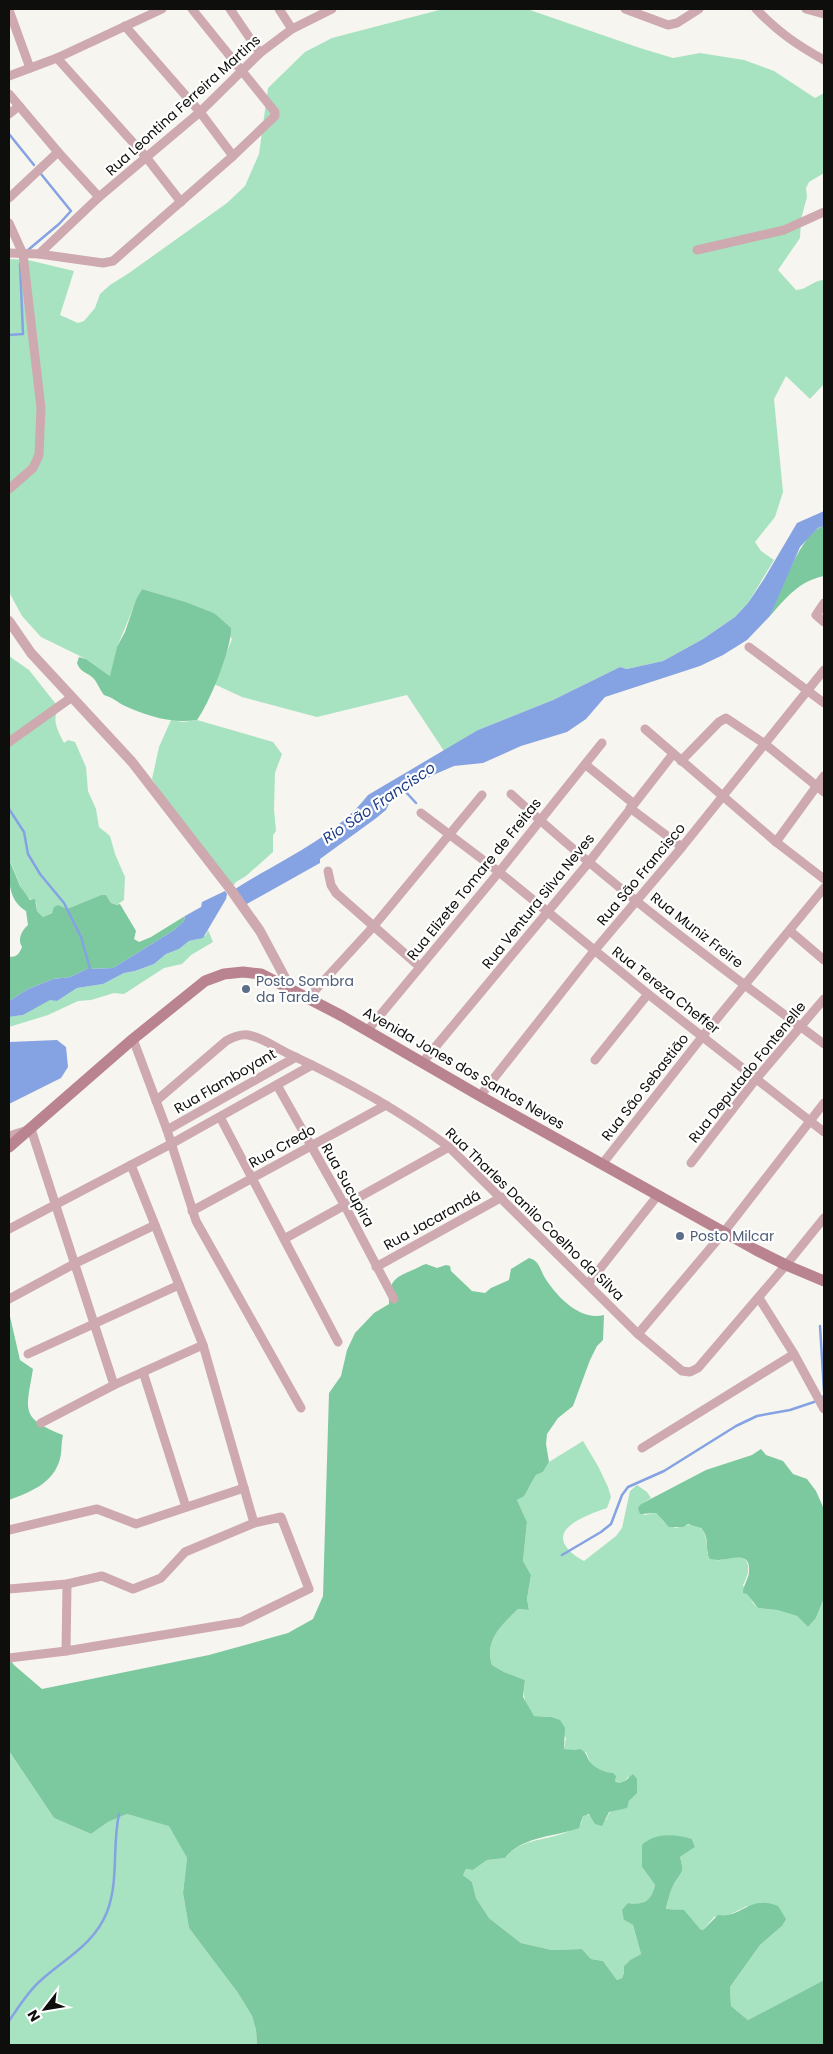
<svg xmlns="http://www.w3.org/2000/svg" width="833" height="2054" viewBox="0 0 833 2054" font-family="Poppins,sans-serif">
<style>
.green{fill:#a7e3c1}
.forest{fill:#7cc99f}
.water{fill:#85a3e2}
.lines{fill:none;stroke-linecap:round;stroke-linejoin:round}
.stream{stroke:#85a3e2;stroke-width:2.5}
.minor{stroke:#cea9b0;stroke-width:9}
.tertiary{stroke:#cea9b0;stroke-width:10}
.secondary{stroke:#b9848f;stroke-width:11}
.service-dot{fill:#5c6f8a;stroke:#fff;stroke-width:2}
.labels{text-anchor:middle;stroke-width:4.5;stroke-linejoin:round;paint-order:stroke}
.street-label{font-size:14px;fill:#0e0e0c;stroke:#fff}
.service-label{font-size:14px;fill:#4e5e75;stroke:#fff;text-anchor:start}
.water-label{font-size:15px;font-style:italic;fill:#1f3e87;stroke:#fff}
</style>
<rect width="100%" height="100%" fill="#f7f5f0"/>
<g class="green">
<path d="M443,9H527L640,48L673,58L700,53L744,60L774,71L815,98L824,93V173L809,182L806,188L807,197L801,219L800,238L778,270L796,290C807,290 813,280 824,280V384L810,399L786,376L774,399L783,492L775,517L755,542L761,551L774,560L748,603L735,617L703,639L663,661L627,669L620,667L553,700L478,730L444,751L407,695L317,717L242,697L214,684L232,639L214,613L186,602L142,589C133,607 126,626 118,645C114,655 115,666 110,676L86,659L41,637L22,616L9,592V259L28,260L74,271L60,315L78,323L84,321L95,308L100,294L110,285L129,273L227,203L245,186L259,154L268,88L305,52L332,38Z"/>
<path d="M9,656L29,670L59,708C51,720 58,731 64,743L68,740L75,742L86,767L88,791L96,809L99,827L110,836L115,854L125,877L124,900L117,905L111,903L106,895H101L67,909L62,908L43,917L37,911L36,902C20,897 17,873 9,859Z"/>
<path d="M171,720L183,722L197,720L273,742L282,754L275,773L274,809L276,831L273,835V852L246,876L236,882L231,889L173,811L152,779L159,747Z"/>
<path d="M208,930L213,942L191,955L182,964L164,968L124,994L114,993L91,1000L78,1001L48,1015L9,1027V1017L23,1015L50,999L57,1001L77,988L103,984L124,973L135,971L154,964L166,954L179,949L189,941L199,939L206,935Z"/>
<path d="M583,1441L598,1466L608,1487L611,1497L607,1508C593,1513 548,1527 568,1549C572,1554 578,1558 584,1561L616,1536L622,1528L630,1491L637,1485L647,1492L651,1498L641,1504L644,1515L656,1513L664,1522L676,1528C680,1527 684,1525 688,1525C705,1522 708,1541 707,1553C710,1556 713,1559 717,1560C722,1561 728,1558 733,1557C753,1555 750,1573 743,1585L753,1603L758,1608L777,1610L797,1616L808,1627L816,1618L824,1598V1980L748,2020L731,2006L730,1987L760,1945L782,1926L747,1906L727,1916L714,1917L703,1930C688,1924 689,1905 666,1910C668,1901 669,1890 675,1882C683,1870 684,1872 680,1857L695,1847L692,1839L672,1836L642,1845V1867L655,1885C651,1902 645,1905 628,1903L624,1920L633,1925L641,1954L630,1960L624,1966V1973L622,1978L617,1980L603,1961L591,1959L582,1949L552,1950L521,1943L489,1918L476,1898L472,1882L463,1875L466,1869L473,1870L487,1860L505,1858C521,1838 546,1841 567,1832C572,1830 577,1827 581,1824L583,1816L585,1814L606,1820C610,1808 615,1809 626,1808L629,1801L637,1792V1779L628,1777L625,1781L619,1783L591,1764L586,1752L564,1749L566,1738L551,1717L534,1716C523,1702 523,1697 525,1680L504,1672L492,1665C484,1640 502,1625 518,1609L529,1610L527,1599L531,1575L523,1561L527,1522L517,1500L530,1486L536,1475L543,1472L549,1462Z"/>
<path d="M9,1751L54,1818L91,1834L108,1822L127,1814L169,1825L187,1858L183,1893L189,1928L238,1993L252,2016L256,2030L257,2045H9Z"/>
</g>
<g class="forest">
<path d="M824,526V576C799,581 786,598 770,616C780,594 801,531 824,526Z"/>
<path d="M142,589L186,602L214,613L231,628C232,648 209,704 197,720C172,724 147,716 125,706C117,702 112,697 104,695C100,690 97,681 92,677C86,672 80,672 77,663L79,657L86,659L110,676L117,647L125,632L136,600Z"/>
<path d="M9,859L20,886L30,900L35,899L37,911L43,917L52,913L54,907L58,905L67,909L101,895H106L111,903L117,905L120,904L136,931L134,939L139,942L151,937L185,916L184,921L174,930L113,968L87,969L70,977L53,979L28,989L9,1001V957C17,957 19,954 22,947C17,939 22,930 28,925L26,911C7,899 9,879 9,859Z"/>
<path d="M529,1258C540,1261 540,1270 545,1278C557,1297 580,1321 604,1315L603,1340L597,1346L590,1360L573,1406L558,1418L547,1434L546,1444L549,1462L543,1472L536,1475L524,1496L517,1500L527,1522L523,1561L531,1575L527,1599L529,1610L518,1609C502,1625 484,1640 492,1665L504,1672L525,1680L523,1697L534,1716L551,1717L560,1720L565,1728L564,1749L575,1750L580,1749C587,1752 586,1756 590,1762C595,1768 605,1773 613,1773L616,1776L615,1781L619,1783L625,1781L633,1774L637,1779V1793L629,1801L627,1808L609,1812L602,1826L595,1824L589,1814L583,1816L579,1828C555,1837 522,1836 505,1858L487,1860L473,1870L466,1869L463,1875L472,1882L476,1898L489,1918L521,1943L552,1950L582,1949L591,1959L603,1961L617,1980L622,1978L624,1973V1966L630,1960L641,1954L633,1925L624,1920L622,1910L628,1903C644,1905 651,1902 655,1885L642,1867V1845C655,1832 675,1834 692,1839L695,1847L680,1857C684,1872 683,1870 675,1882C670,1890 668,1900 666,1909L684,1910L700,1929L703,1930L718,1915C741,1919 749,1894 778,1906L786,1919L782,1926L760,1945L730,1987L731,2006L748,2020L824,1980V2045H257L256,2030L252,2016L238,1993L189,1928L183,1893L187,1858L169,1826L127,1814L108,1822L91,1834L54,1818L9,1751V1658L14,1665L42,1689L209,1655L288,1633L313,1619L323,1596L329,1393L341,1376L347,1350L355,1333L374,1313L389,1304C388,1274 401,1277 423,1265L426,1264L437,1268L446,1265L450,1266L451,1271L472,1291L485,1293L491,1288L509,1280L511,1269Z"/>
<path d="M9,1312L20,1360L33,1369C26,1411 20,1418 63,1435C61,1443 62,1452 60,1459C53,1484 30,1492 9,1500Z"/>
<path d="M761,1449L766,1455L783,1461L793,1474L807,1479L816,1491L824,1509V1598L816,1618L808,1627L797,1616L777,1610L758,1608L747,1594L743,1593C743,1585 749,1579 749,1571C751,1549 727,1561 718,1560C715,1560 713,1559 710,1559C704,1548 711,1540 701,1528L688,1524L683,1527H669L656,1513L640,1514L638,1508L641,1504L706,1470L752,1455Z"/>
</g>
<g class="water">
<path d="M824,511V526L818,528L800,547L770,616L747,640L723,655L700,666L605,697L586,719L567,732L521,746L483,763L454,766L431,776L392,798L386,810L375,819L320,859V863L245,905L232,891C278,861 334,839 368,795L478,730L553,700L620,667L627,669L663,661L703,639L735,617L748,603L764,579L797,523Z"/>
<path d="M225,891L227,894L226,899L203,938L189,941L179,949L166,954L154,964L135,971L124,973L103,984L77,988L57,1001L50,1000L23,1015L9,1017V1001L28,989L53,979L70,977L87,969L113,968L174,930L184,921L185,916L201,907L202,902Z"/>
<path d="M57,1040L66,1047L68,1067L61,1078L9,1104V1042Z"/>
</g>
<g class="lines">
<g class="stream">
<path d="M9,134L34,165"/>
<path d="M28,250L59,224L71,211L41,174"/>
<path d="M9,335L23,334L20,264"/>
<path d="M404,790L416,803"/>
<path d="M9,809L24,832L28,854L40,874L64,903L81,937L91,972"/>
<path d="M820,1326L824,1391"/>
<path d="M823,1397L824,1396"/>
<path d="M562,1555L601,1532L611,1524L622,1495L628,1487L664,1471L736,1426L757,1416L790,1410L814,1402"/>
<path d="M9,2021C18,2008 27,1993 39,1982C64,1959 94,1945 107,1912C119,1881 112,1846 119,1814"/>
</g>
<g class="minor">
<path d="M230,9L260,53"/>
<path d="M279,9L292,29"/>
<path d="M625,9L668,25L677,23L699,9"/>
<path d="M756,9C778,32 797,45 824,60"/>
<path d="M806,9L824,14"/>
<path d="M9,10L30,68"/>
<path d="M125,26L200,112L233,156"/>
<path d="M57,58L146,157L181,202"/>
<path d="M9,76L57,58L162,9"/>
<path d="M9,94L58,152L99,197"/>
<path d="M9,114L19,106"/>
<path d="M9,198L58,152"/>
<path d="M9,223L23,254L41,408L39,455L33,468L9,489"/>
<path d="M697,250L784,230L824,212"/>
<path d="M9,253L39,254L103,263L113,261L233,156L275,116V112L192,9"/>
<path d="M39,254L99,197L200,112L260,53L292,29L332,9"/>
<path d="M824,603L816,615L824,622"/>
<path d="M749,647L824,703"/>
<path d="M645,729L776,842L824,879"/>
<path d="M9,742L72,697"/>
<path d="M681,761L719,722L726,718L765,744L824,792"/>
<path d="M586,765L634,804"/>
<path d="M511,794C609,884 717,965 824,1044"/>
<path d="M630,808L682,847"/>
<path d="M421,813L499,872L648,994L824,1132"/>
<path d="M776,842L824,776"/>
<path d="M328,871L331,885L336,893L420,967"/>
<path d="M790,931L824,960"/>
<path d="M308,998L373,927L482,795"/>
<path d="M367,1031L499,872L602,743"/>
<path d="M133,1039L167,1130L196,1221L301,1408"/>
<path d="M595,1060L648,994"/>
<path d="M422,1063L589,862L673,754"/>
<path d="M277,1085L345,1206L394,1299"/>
<path d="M480,1096L594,951L682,847L824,670"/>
<path d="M156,1101L226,1041C233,1037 240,1034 248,1035C261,1037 275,1047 287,1053C343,1079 399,1110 449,1147L638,1334L682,1371L690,1372L698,1368L786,1265L824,1218"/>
<path d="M220,1117L338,1342"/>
<path d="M167,1130L296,1057"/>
<path d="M9,1136L31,1129L114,1385"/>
<path d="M603,1163L702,1037L824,888"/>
<path d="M691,1163L756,1079L824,999"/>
<path d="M131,1165L203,1345L254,1523"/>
<path d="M192,1211L386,1105"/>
<path d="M9,1229L171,1144L312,1065"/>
<path d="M284,1239L449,1147"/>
<path d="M376,1267L502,1197"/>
<path d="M588,1284L658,1195"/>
<path d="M759,1298L794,1354L824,1409"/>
<path d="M9,1299L74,1264L155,1225"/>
<path d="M638,1334L724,1232L824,1103"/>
<path d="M28,1354L179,1285"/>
<path d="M143,1372L186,1507"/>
<path d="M41,1423L114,1385L203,1345"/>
<path d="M642,1448L794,1354"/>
<path d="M9,1530L97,1509L136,1524L244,1488"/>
<path d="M9,1589L67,1584L102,1576L133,1589L161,1578L185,1552L254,1523L281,1517L309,1589L241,1622L66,1651L9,1658"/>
<path d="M66,1651L67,1584"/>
</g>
<path class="tertiary" d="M9,621L31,653L132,762L231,890L260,931L291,989"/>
<path class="secondary" d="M9,1147L133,1039L205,981L224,974L243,972L261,974L342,1016L480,1096L756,1250L786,1265L824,1281"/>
</g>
<g class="service-dot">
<circle cx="246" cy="989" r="5"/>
<circle cx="680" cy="1236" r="5"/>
</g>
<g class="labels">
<g class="street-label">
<text transform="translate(183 105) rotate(-42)" y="5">Rua Leontina Ferreira Martins</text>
<text transform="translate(641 874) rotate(-50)" y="5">Rua São Francisco</text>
<text transform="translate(474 879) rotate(-51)" y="5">Rua Elizete Tomare de Freitas</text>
<text transform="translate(538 901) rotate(-51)" y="5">Rua Ventura Silva Neves</text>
<text transform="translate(697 930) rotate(38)" y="5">Rua Muniz Freire</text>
<text transform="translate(666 990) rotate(38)" y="5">Rua Tereza Cheffer</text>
<text transform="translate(464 1068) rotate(30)" y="5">Avenida Jones dos Santos Neves</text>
<text transform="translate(747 1072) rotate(-51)" y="5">Rua Deputado Fontenelle</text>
<text transform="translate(225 1081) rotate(-30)" y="5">Rua Flamboyant</text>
<text transform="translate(645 1087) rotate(-52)" y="5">Rua São Sebastião</text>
<text transform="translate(282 1146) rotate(-29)" y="5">Rua Credo</text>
<text transform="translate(348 1185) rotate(61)" y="5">Rua Sucupira</text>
<text transform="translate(535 1214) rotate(44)" y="5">Rua Tharles Danilo Coelho da Silva</text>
<text transform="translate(432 1220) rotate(-29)" y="5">Rua Jacarandá</text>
</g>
<g class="service-label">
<text x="256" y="986">Posto Sombra<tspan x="256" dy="16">da Tarde</tspan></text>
<text x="690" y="1241">Posto Milcar</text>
</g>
<g class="water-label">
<text transform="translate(379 803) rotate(-34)" y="5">Rio São Francisco</text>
</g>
</g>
<rect width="833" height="2054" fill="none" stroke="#0e0e0c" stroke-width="20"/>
<g transform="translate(45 2009) rotate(239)" stroke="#ffffff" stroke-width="4" paint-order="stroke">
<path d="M0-4L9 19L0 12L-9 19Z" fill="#0e0e0c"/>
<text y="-8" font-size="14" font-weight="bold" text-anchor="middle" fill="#0e0e0c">N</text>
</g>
</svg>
